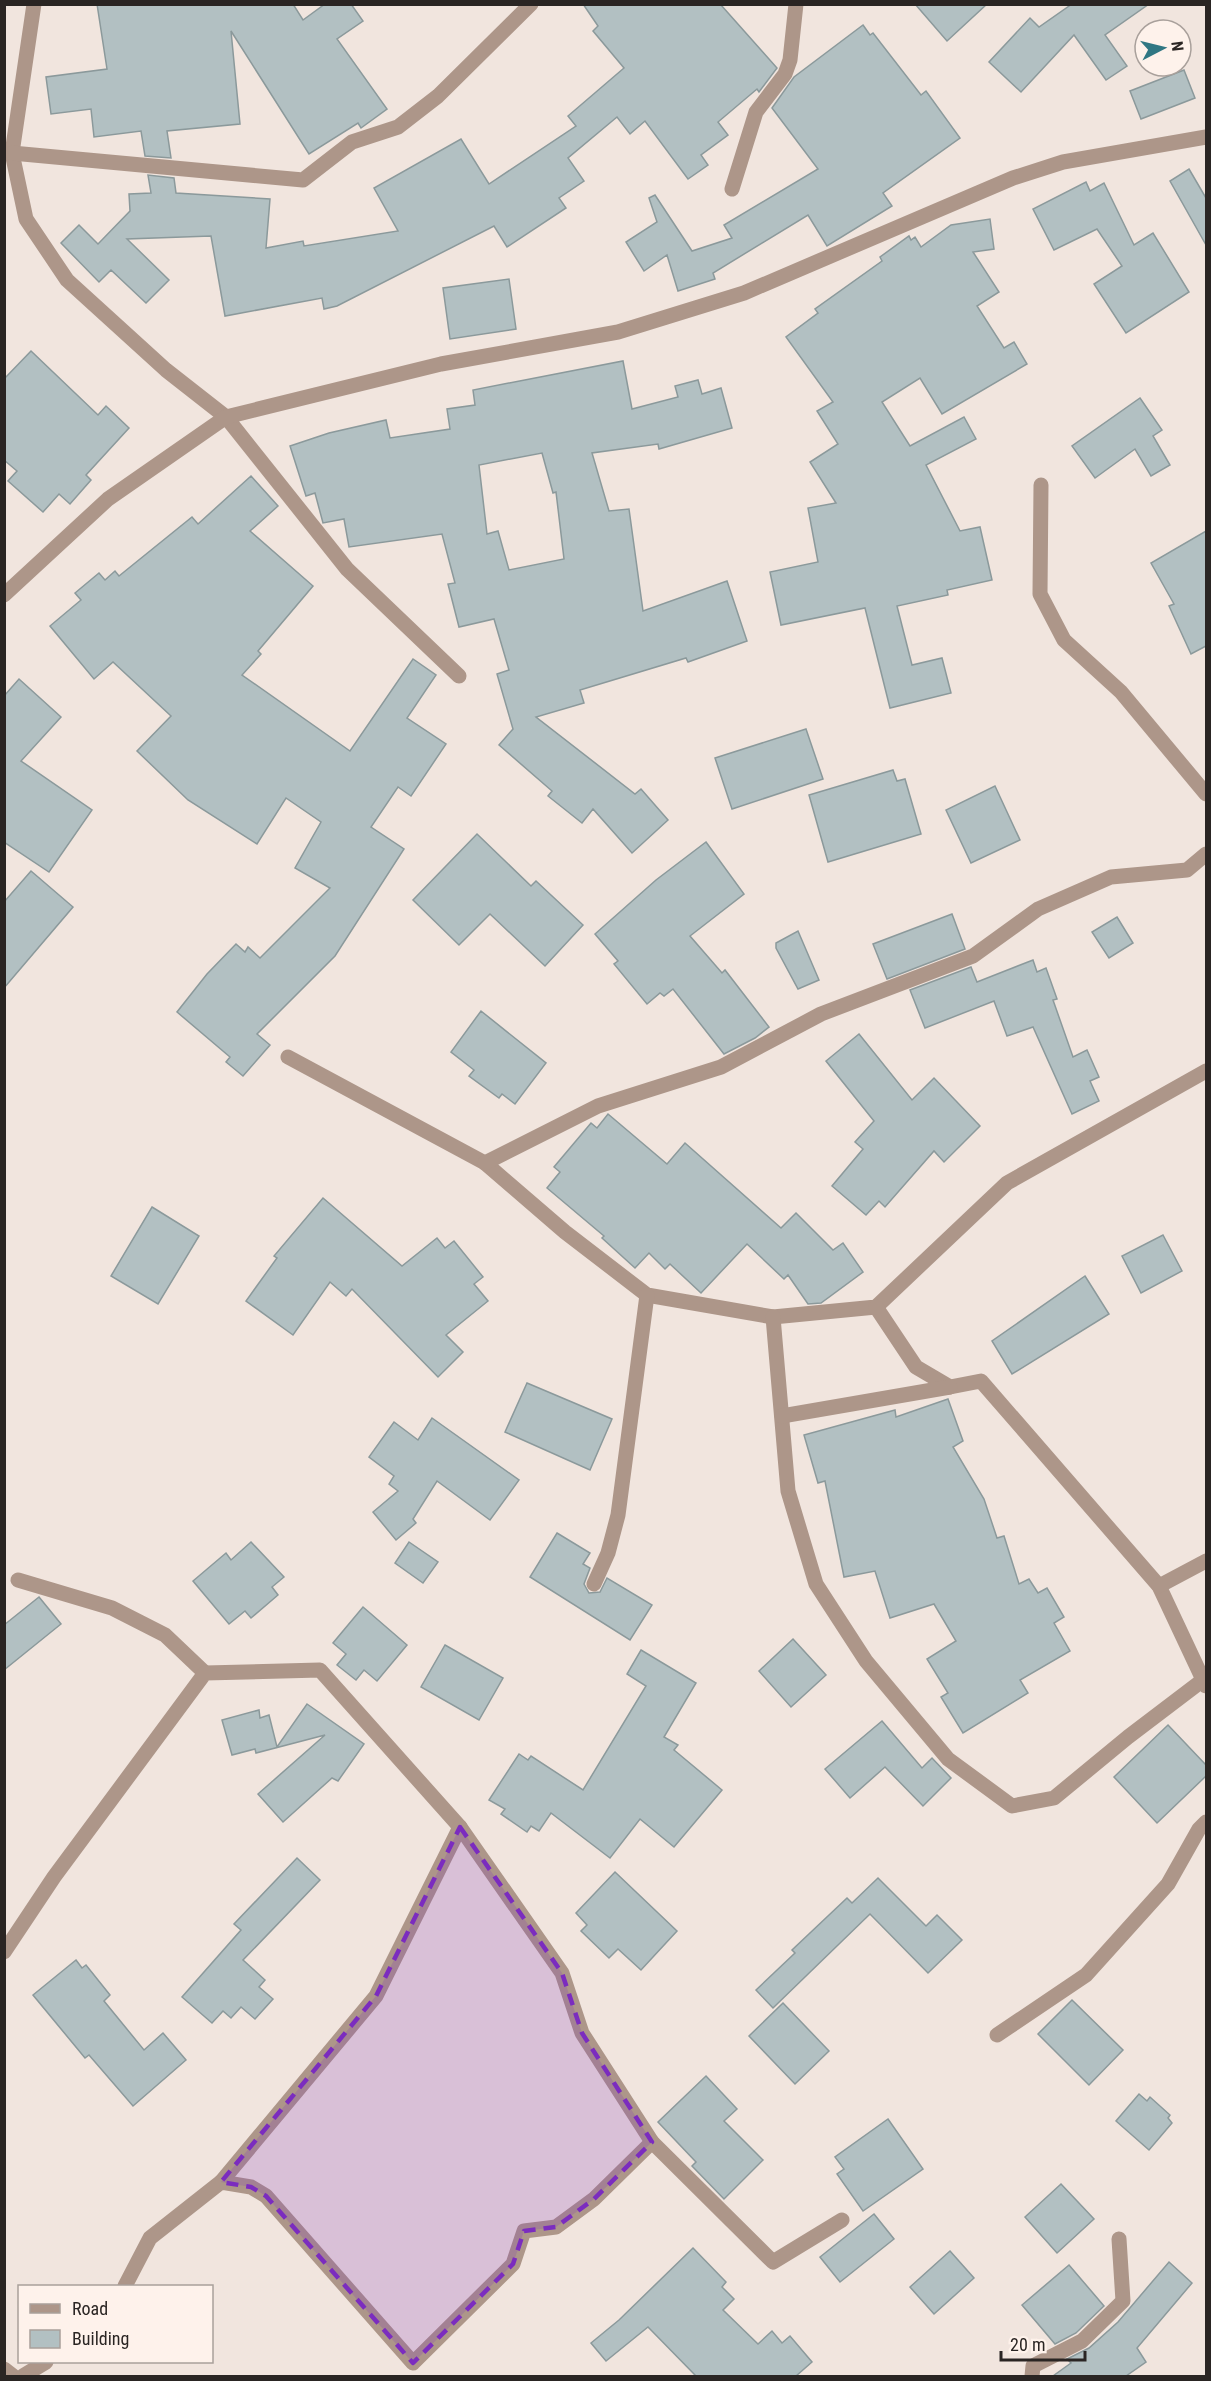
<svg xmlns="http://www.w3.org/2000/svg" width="1211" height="2381" viewBox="0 0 1211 2381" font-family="'Roboto Condensed',sans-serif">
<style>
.building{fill:#b2c0c2;stroke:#8b999b;stroke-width:1.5;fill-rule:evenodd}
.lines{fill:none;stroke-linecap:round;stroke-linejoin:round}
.minor{stroke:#ad9689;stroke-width:15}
.marked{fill:#7b2cbf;fill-opacity:0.2;stroke:#7b2cbf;stroke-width:4.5;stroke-dasharray:12 8;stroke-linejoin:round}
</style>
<rect width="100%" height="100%" fill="#f1e5de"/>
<g class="building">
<path d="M97,4H293L303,20L325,4H351L363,21L337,39L387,109L361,128L358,123L309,154L231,31L240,124L167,131L171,158L145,156L141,131L94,137L91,109L51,114L46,77L107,69Z"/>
<path d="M583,4L721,5L777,68L759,92L757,89L718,122L728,135L701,155L708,165L688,179L645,121L630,134L617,117L568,158L584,181L559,198L566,208L507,247L494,226L337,306L324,309L322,298L225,316L211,236L127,239L169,280L146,303L111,270L99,282L61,243L79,225L98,244L130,211L129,194L151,193L148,175L174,178L176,193L270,199L266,248L303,241L304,246L398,231L374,188L461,139L489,184L576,126L568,116L624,68L593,31L598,26Z"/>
<path d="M915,4H987L947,41Z"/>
<path d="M1072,4H1149L1105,35L1127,66L1106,80L1074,35L1021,92L989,62L1030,18L1039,27Z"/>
<path d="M863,25L870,35L873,33L921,95L926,91L960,138L883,193L892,206L827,246L808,215L713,273L715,279L678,291L667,255L644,271L626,242L657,222L649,198L655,195L692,251L732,238L724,225L818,169L772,108L794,77Z"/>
<path d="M1184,70L1195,98L1141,119L1130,91Z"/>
<path d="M1189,169L1206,198V245L1170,181Z"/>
<path d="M1086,182L1090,191L1104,183L1134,245L1153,233L1189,292L1126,333L1094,284L1122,266L1097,229L1054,250L1033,209Z"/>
<path d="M990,219L994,249L973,252L999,292L977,306L1004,348L1014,342L1027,364L942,414L920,378L882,402L910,446L964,417L976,439L926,465L960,531L980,527L992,580L947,590L948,595L897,606L912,665L942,658L951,693L890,708L865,608L781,625L770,572L818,562L808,508L836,503L810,462L838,444L817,411L833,402L786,337L818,313L815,309L882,261L880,257L909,236L911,240L915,237L921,247L951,225Z"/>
<path d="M509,279L516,329L450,339L443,288Z"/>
<path d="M31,351L98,415L106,406L129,428L86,475L91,480L70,504L59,494L43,512L8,481L17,471L4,460V379Z"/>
<path d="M623,361L632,409L678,397L675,386L698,380L702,394L721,388L732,428L659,449L658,444L592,453L609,511L629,509L643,611L727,581L747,641L688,662L686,658L580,690L584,703L536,717L635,794L641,789L668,820L632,853L593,809L582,823L548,796L552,791L499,745L513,729L497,674L509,670L494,619L459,627L448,584L455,583L442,534L349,547L344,519L323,523L315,493L306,496L290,446L329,433L386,420L390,438L450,429L447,409L475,405L473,390ZM542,453L553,493L556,492L564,559L509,570L498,531L487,534L479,465Z"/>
<path d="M1140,398L1162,430L1153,436L1170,465L1151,476L1135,449L1095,478L1072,446Z"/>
<path d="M251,476L278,506L250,531L313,586L258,651L261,654L242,675L350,751L413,659L436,675L407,718L446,744L411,796L398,787L371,827L404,849L335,956L257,1034L270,1045L243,1076L226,1062L230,1057L177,1012L207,974L236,944L245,952L248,947L260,958L330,888L295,868L321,822L286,798L257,844L188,800L137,751L171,716L113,662L94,679L50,626L81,600L75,593L99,573L105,580L115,571L119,576L192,517L198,524Z"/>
<path d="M1206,531V646L1191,654L1169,606L1174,604L1151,563Z"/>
<path d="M19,679L61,717L21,761L92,810L49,872L4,842V696Z"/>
<path d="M806,729L823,779L732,809L715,758Z"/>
<path d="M893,770L897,781L905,779L921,834L828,862L809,795Z"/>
<path d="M995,786L1020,840L971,863L946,810Z"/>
<path d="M477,834L531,886L536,881L583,925L545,966L490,914L459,945L413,900Z"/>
<path d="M706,842L744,894L690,936L722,973L725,970L769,1027L755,1038L724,1054L673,989L664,996L660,993L647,1004L614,964L618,961L595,934L656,880Z"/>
<path d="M31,871L73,907L4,988V902Z"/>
<path d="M952,914L965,949L887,979L873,944Z"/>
<path d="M1117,917L1133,943L1109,958L1092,932Z"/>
<path d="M798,931L819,980L798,989L776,948V943Z"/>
<path d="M1033,960L1037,972L1046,968L1057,999L1053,1000L1073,1057L1087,1050L1099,1077L1090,1081L1099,1101L1072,1114L1033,1027L1007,1036L994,1001L925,1028L910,990L971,967L977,982Z"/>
<path d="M481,1011L546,1063L515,1104L502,1094L499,1098L469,1076L474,1070L451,1052Z"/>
<path d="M859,1034L912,1100L934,1078L980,1126L944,1162L934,1151L885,1207L879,1201L866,1215L832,1186L863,1149L855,1142L874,1121L826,1061Z"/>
<path d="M608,1114L667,1164L685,1143L781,1228L796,1213L833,1250L843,1243L863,1272L821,1303L808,1304L788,1275L784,1279L747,1244L701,1293L670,1264L665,1269L649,1253L635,1268L602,1238L604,1236L547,1188L560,1172L554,1167L591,1123L597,1128Z"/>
<path d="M323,1198L402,1266L437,1238L445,1248L454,1241L483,1277L474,1284L488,1301L446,1335L463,1352L438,1377L352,1289L346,1296L330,1282L293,1335L246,1301L277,1258L274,1256Z"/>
<path d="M152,1207L199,1236L158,1304L111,1276Z"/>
<path d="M1163,1235L1182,1271L1141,1293L1122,1256Z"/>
<path d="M1085,1276L1109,1314L1012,1374L992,1341Z"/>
<path d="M527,1383L612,1419L590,1470L505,1432Z"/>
<path d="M948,1399L963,1441L953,1447L984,1499L997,1538L1004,1536L1019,1584L1029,1579L1038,1593L1047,1588L1064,1617L1054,1623L1070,1651L1020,1680L1028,1693L963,1733L941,1697L948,1693L927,1659L956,1641L934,1604L890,1618L875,1571L844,1577L825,1481L818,1483L804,1435L895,1410L896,1417Z"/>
<path d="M432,1418L519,1480L490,1520L437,1481L413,1519L416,1523L396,1540L373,1512L398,1491L389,1484L394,1476L369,1457L394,1422L418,1440Z"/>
<path d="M557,1533L590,1553L583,1564L590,1568L584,1584L589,1593L600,1592L607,1578L652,1605L630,1640L530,1577Z"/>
<path d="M251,1542L284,1577L272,1587L278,1595L251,1618L245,1611L229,1624L193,1581L226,1553L231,1560Z"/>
<path d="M409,1542L438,1562L423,1583L395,1563Z"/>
<path d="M39,1597L61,1624L4,1670V1625Z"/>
<path d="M363,1607L407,1645L377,1681L364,1670L356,1680L337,1665L346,1654L333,1643Z"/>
<path d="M793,1639L826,1675L791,1707L759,1671Z"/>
<path d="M445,1645L503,1678L479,1720L421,1687Z"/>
<path d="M641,1650L696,1683L664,1737L678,1745L674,1750L722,1790L674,1847L640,1819L610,1858L551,1813L539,1831L531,1826L527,1832L501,1814L505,1809L489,1800L519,1754L528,1760L531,1756L583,1790L646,1686L627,1674Z"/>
<path d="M307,1704L364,1744L338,1781L332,1778L283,1822L258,1794L325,1735L256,1753L255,1749L232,1755L222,1720L259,1710L260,1718L269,1715L277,1747Z"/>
<path d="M882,1721L922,1768L932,1758L951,1778L923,1806L885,1767L850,1798L825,1769Z"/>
<path d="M1168,1725L1206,1765V1776L1157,1823L1114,1777Z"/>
<path d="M297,1858L320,1880L243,1960L265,1980L259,1987L273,1999L255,2019L241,2007L231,2018L223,2011L212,2023L182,1997L241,1930L234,1924Z"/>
<path d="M615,1872L677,1931L641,1970L618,1949L609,1958L581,1931L587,1925L576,1913Z"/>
<path d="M878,1878L926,1926L937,1915L962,1940L928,1973L870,1914L773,2008L756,1990L795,1953L792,1950L847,1898L852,1903Z"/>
<path d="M76,1960L82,1968L86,1965L110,1995L104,2001L144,2050L163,2033L186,2060L133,2106L89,2055L85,2058L33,1995Z"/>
<path d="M1072,2000L1123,2050L1089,2085L1038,2034Z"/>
<path d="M783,2003L829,2051L795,2084L749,2036Z"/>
<path d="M706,2076L737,2109L724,2121L763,2160L724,2199L692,2166L696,2162L658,2122Z"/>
<path d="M1139,2094L1147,2101L1150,2097L1170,2115L1168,2118L1172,2123L1149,2150L1116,2121Z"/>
<path d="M888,2119L923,2169L863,2211L837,2174L844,2169L835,2157Z"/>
<path d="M1061,2184L1094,2219L1057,2253L1025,2217Z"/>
<path d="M874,2214L894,2239L840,2282L820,2257Z"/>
<path d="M693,2248L726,2282L722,2287L734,2299L723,2310L758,2344L772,2331L782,2343L790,2336L812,2362L796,2376H696L648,2327L606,2361L591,2343L619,2320Z"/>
<path d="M950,2251L974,2278L934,2314L910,2287Z"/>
<path d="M1169,2262L1192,2283L1137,2348L1146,2362L1126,2376H1053L1071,2363L1067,2359L1089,2348L1118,2322Z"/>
<path d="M1069,2265L1104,2306L1076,2333L1055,2344L1022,2305Z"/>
</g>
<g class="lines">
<g class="minor">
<path d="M34,4L12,153L26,219L67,280L166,370L226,417L347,569L459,676"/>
<path d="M12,153L303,180L352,142L398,127L438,96L531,4"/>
<path d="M732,189L756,112L785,74L790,60L796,4"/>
<path d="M1041,485L1040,594L1064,640L1121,692L1206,794"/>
<path d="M4,595L108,499L226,417L441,364L618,332L744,293L1013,178L1063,162L1206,137"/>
<path d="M288,1057L485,1163L565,1232L647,1295L773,1317L876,1307L1007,1183L1206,1071"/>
<path d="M485,1163L598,1106L721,1067L821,1014L973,956L1038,909L1111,877L1187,870L1206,854"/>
<path d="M876,1307L916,1367L950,1387L981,1381L1159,1586L1206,1686"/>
<path d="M773,1317L788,1491L816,1584L866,1661L948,1759L1012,1806L1054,1798L1128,1737L1203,1680"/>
<path d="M782,1416L950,1387"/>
<path d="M18,1580L112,1608L165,1635L205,1673"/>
<path d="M594,1584L608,1553L618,1515L647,1295"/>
<path d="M1159,1586L1206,1561"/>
<path d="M4,1952L54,1877L205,1673L320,1670L460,1827L562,1973L582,2033L652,2142L773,2262L842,2220"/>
<path d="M997,2035L1086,1975L1168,1884L1199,1829L1206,1822"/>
<path d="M221,2182L376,1996L460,1827"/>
<path d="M125,2286L150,2238L221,2182L251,2187L266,2196L413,2363L513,2264L524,2231L556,2227L594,2199L652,2142"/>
<path d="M4,2369L13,2376"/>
<path d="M23,2376L46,2362"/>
<path d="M1032,2376L1033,2366L1082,2341L1123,2301L1119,2239"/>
</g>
</g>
<path class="marked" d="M460,1827L562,1973L582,2033L652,2142L594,2199L556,2227L524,2231L513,2264L413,2363L266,2196L251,2187L221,2182L376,1996Z"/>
<rect width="1211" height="2381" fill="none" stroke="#2a2523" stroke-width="12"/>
<rect x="18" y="2285" width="195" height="78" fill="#fef2eb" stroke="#a9a09b" stroke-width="1.5"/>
<rect x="30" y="2304" width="30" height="9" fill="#ad9689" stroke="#a9a09b" stroke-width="1.5"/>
<text x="72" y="2315" font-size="18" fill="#2a2523">Road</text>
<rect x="30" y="2330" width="30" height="18" fill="#b2c0c2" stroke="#a9a09b" stroke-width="1.5"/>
<text x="72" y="2345" font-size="18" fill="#2a2523">Building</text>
<g transform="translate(1163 48) rotate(83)"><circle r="28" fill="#fef2eb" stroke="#a9a09b" stroke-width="1.5"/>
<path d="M0-4.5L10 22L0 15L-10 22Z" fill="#307783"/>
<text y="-9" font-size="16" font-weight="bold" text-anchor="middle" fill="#2a2523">N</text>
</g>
<path d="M1001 2351v9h84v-9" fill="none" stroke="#2a2523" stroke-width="3"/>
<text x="1010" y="2351" font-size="18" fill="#2a2523" stroke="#fef2eb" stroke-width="4.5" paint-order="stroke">20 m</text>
</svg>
